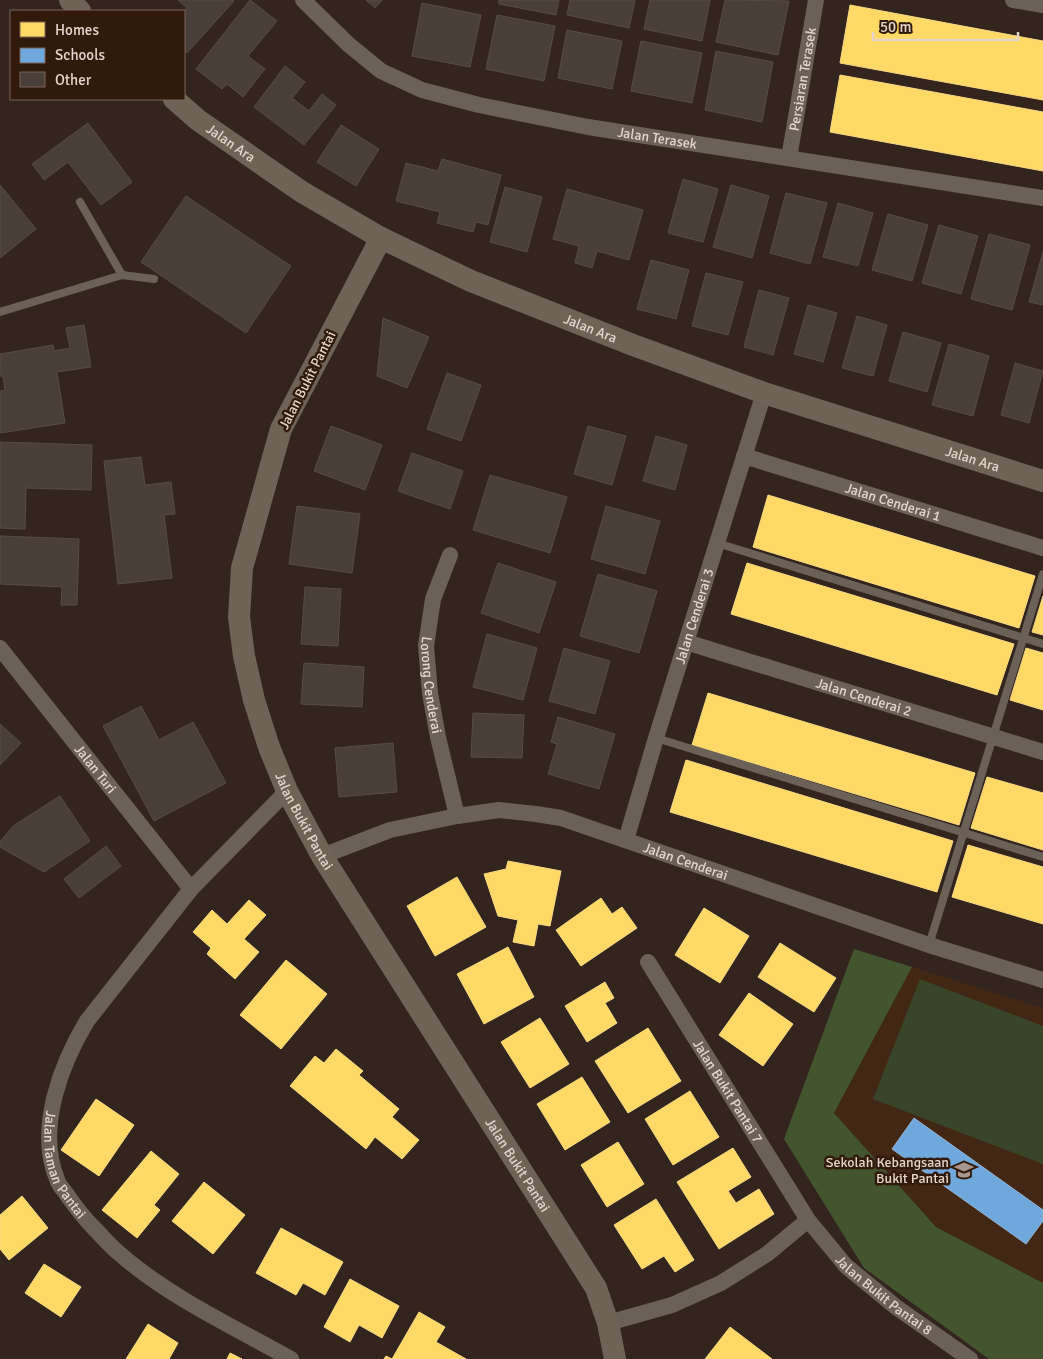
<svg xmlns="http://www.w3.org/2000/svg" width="1043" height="1359" viewBox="0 0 1043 1359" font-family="Signika,sans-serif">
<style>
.built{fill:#432715}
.green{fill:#394529}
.forest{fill:#43552f}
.homes{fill:#ffd966;stroke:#f8d885}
.schools{fill:#6fa8dc;stroke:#93b6d7}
.building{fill:#4a3e38;stroke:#574c45}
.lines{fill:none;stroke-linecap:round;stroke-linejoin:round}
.lane{stroke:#6c6157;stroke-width:8}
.street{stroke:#6c6157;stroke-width:16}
.secondary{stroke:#6f6357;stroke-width:22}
.labels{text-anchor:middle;stroke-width:5;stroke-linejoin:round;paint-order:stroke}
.street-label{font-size:14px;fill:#e6d5cc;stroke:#321a0b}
.poi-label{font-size:14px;fill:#e6d5cc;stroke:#321a0b;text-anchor:end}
</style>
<rect width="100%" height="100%" fill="#33251d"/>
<path class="built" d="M912,967L1043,1008V1283L936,1227L834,1113Z"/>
<path class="green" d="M920,979L1043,1026V1164L873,1099Z"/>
<path class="forest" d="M854,949L912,967L834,1113L936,1227L1043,1283V1359H989L864,1268L784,1139Z"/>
<g class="homes">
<path d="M850,5L1043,41V100L840,63Z"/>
<path d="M840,75L1043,112V171L830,132Z"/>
<path d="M768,495L1035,576L1019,628L753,547Z"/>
<path d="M747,563L1014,644L997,695L731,614Z"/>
<path d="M1043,596V635L1032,632Z"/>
<path d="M1026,648L1043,653V710L1010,700Z"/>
<path d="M708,693L975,773L959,825L692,745Z"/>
<path d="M686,760L953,841L937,892L670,812Z"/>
<path d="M987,777L1043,793V850L971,828Z"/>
<path d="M968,845L1043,867V924L952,897Z"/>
<path d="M508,861L561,871L550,926L538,924L534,946L513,942L518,920L498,916L484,874L506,869Z"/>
<path d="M457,877L486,927L435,956L407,906Z"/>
<path d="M601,898L612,914L622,907L637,928L581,966L556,930Z"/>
<path d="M249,900L266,915L244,939L259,952L235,979L207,954L211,948L193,932L212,910L227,924Z"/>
<path d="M704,908L749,936L720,983L675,955Z"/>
<path d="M780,943L836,978L814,1012L758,977Z"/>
<path d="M508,947L534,997L484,1024L457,974Z"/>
<path d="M286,960L327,994L281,1049L240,1015Z"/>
<path d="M605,982L614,998L605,1003L617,1023L587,1042L565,1006Z"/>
<path d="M749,993L793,1024L763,1066L719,1035Z"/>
<path d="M540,1018L569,1064L530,1088L501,1042Z"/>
<path d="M648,1028L681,1081L628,1113L595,1061Z"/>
<path d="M336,1049L363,1071L359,1075L399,1109L392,1117L419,1140L402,1159L375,1137L366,1149L290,1086L315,1056L324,1063Z"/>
<path d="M582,1077L610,1122L565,1150L537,1104Z"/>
<path d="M690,1091L719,1137L673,1165L645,1119Z"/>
<path d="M96,1099L134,1125L99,1176L61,1150Z"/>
<path d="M618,1142L644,1184L607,1207L581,1165Z"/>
<path d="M733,1148L751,1177L728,1191L736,1203L759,1189L774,1214L719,1249L677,1182Z"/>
<path d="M151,1151L179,1174L154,1205L160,1210L137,1238L102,1210Z"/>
<path d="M204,1182L245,1215L213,1254L172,1221Z"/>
<path d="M22,1196L48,1228L9,1260L0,1249V1215Z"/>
<path d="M656,1199L694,1260L675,1272L664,1256L642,1269L614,1225Z"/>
<path d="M281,1228L343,1262L325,1295L303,1283L296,1295L256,1273Z"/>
<path d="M44,1264L81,1287L61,1317L25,1293Z"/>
<path d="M350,1279L399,1306L382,1338L359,1325L350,1342L324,1327Z"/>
<path d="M419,1312L445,1327L436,1342L466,1359H384L386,1356L392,1359Z"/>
<path d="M148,1324L178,1343L169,1359H126Z"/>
<path d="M730,1327L772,1359H705Z"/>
<path d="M230,1353L242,1359H227Z"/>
</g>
<path class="schools" d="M914,1118L1043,1210V1221L1026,1244L892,1149Z"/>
<g class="building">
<path d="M178,0H233L234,1L187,53L184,50V12L187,8Z"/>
<path d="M250,0L277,21L248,56L265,69L243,97L227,84L222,89L196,69Z"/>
<path d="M366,0H382L375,8Z"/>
<path d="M499,0H559L556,15L499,4Z"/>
<path d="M570,0H635L629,28L567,15Z"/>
<path d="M650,0H710L702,41L644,29Z"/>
<path d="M725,0L789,1L778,55L716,42Z"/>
<path d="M422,3L481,15L470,67L412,56Z"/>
<path d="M497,15L555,26L544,81L486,69Z"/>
<path d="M567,30L622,41L612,89L558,78Z"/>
<path d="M641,41L702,53L692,103L631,91Z"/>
<path d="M716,51L773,62L762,122L705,110Z"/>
<path d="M285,66L305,82L292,98L309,111L322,94L336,105L304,145L254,107Z"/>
<path d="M88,123L132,182L101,205L68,162L44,180L32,164Z"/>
<path d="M341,125L379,149L356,186L317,162Z"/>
<path d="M442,159L501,175L488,225L476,222L473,232L437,223L440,212L396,201L406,163L438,171Z"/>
<path d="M683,179L718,189L703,242L668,233Z"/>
<path d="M0,185L36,229L0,258Z"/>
<path d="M731,185L769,196L752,258L713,247Z"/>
<path d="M505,187L542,197L527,252L490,242Z"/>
<path d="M567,189L643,210L629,260L597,251L592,268L575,263L579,246L553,239Z"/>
<path d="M786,193L827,203L810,264L770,253Z"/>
<path d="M186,196L291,266L246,333L141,262Z"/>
<path d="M838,203L873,213L858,266L823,257Z"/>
<path d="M888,214L928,225L912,281L872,270Z"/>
<path d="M939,225L978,236L961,294L922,283Z"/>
<path d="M989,234L1030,245L1012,310L971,299Z"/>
<path d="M1043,252V305L1029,302Z"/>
<path d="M651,260L689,270L676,319L637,309Z"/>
<path d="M706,273L743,282L728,335L692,326Z"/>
<path d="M759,290L789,298L773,355L744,347Z"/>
<path d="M808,305L837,313L823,362L794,354Z"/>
<path d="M857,316L887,325L873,376L842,368Z"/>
<path d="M383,318L429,337L407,388L377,376Z"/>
<path d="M84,325L91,367L57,372L65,423L0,433V391L5,390L3,376H0V354L53,345L54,351L70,348L66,328Z"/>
<path d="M903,332L941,343L927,392L889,381Z"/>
<path d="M949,344L989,356L973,416L932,405Z"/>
<path d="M1015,363L1043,371L1029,423L1001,415Z"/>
<path d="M447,373L481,385L461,441L427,429Z"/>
<path d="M331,426L382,445L365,490L314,471Z"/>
<path d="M588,426L626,436L612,485L574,474Z"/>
<path d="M656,436L687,445L675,490L643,481Z"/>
<path d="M0,442L92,445L91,490L26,488L25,529L0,528Z"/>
<path d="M412,453L463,471L450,509L398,491Z"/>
<path d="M141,457L145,485L171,482L175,514L164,515L172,578L118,584L104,461Z"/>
<path d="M490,475L567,497L550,553L473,530Z"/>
<path d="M297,506L360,514L352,573L289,564Z"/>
<path d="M606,506L660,521L645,574L591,559Z"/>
<path d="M0,536L79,539L77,605H61L62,587L0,584Z"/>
<path d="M498,563L556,582L539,633L481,613Z"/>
<path d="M598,574L657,591L639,653L580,636Z"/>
<path d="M305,587L341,589L338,646L301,644Z"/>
<path d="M487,634L537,648L523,700L473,687Z"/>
<path d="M564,648L610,661L595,714L549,701Z"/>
<path d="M304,663L364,667L362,707L301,704Z"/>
<path d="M141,706L159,740L193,722L226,783L154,821L103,726Z"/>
<path d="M473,713L524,715L522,758L471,757Z"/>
<path d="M558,717L615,734L599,789L548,774L557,744L551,742Z"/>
<path d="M0,724L21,743L0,765Z"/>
<path d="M393,743L397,792L339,797L335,748Z"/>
<path d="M60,796L90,841L44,872L0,847V842L13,826Z"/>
<path d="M106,846L121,866L79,898L64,879Z"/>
</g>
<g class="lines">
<g class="lane">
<path d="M80,202L122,275"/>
<path d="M0,312L122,275L154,279"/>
<path d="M717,543L1043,644"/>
<path d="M656,738L1043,857"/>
<path d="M929,945L1043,574"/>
</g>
<g class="street">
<path id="s1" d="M303,0L348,44L381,71L422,90L479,105L588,127L1043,198"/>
<path d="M1013,0L1043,5"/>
<path id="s2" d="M789,158L816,0"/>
<path id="s3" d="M744,456L1043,548"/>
<path id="s4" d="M450,555L433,599L426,646L430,693L438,737L457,816"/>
<path id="s5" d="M686,642L1043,752"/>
<path id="s6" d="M0,648L191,889"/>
<path id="s7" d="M287,791L191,889L87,1021C61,1064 36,1129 57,1179C58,1184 62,1188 65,1192C74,1205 82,1216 93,1227C102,1236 110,1246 120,1254C169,1297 234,1327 291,1359"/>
<path id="s8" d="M626,840L656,738L764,393"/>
<path id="s9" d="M322,856L390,830L457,816L499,810L536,814L561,818L929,945L1043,980"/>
<path id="s10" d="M648,962L808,1220L846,1266L896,1307L970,1359"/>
<path d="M608,1323L672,1305L721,1283L767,1254L808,1220"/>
</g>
<g class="secondary">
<path d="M70,0L80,11"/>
<path id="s11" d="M174,99L198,120L302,192L381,238L471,281L633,345L764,393L1043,481"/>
<path id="s12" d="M381,238L281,429L242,568L239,617L244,656L254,700L269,747L287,791L322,856L596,1288L608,1323L615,1359"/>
</g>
</g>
<defs>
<g id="school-bare" transform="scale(1.5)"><path d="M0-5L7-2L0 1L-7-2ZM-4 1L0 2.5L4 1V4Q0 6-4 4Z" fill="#a7978f" stroke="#321a0b" stroke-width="2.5" paint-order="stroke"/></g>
</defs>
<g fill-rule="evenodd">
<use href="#school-bare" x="964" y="1170"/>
</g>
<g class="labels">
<g class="street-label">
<text dy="5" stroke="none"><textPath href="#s2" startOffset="80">Persiaran Terasek</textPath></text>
<text dy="5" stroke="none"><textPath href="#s1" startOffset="391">Jalan Terasek</textPath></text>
<text dy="5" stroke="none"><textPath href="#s11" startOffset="72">Jalan Ara</textPath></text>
<text dy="5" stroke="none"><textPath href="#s11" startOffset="478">Jalan Ara</textPath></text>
<text transform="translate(307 380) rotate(-63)" y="5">Jalan Bukit Pantai</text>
<text dy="5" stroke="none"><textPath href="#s11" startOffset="882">Jalan Ara</textPath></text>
<text dy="5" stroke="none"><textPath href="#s3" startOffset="156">Jalan Cenderai 1</textPath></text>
<text dy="5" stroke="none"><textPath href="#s8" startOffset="234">Jalan Cenderai 3</textPath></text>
<text dy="5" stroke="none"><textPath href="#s4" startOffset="134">Lorong Cenderai</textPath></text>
<text dy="5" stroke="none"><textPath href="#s5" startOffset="186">Jalan Cenderai 2</textPath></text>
<text dy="5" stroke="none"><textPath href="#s6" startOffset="154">Jalan Turi</textPath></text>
<text dy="5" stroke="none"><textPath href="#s12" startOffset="625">Jalan Bukit Pantai</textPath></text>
<text dy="5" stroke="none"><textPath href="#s9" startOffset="378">Jalan Cenderai</textPath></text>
<text dy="5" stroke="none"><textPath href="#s10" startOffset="152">Jalan Bukit Pantai 7</textPath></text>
<text dy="5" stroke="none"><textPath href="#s7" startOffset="460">Jalan Taman Pantai</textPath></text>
<text dy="5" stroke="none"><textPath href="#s12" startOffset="1030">Jalan Bukit Pantai</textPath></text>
<text dy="5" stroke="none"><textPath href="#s10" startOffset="411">Jalan Bukit Pantai 8</textPath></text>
</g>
<g class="poi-label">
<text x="949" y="1167">Sekolah Kebangsaan<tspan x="949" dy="16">Bukit Pantai</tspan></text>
</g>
</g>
<rect x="10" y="10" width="175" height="90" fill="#321a0b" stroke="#7a6558"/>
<rect x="20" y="22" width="25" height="15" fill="#ffd966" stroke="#7a6558"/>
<text x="55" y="35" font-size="15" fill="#e6d5cc">Homes</text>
<rect x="20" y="48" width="25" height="15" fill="#6fa8dc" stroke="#7a6558"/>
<text x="55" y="60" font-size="15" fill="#e6d5cc">Schools</text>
<rect x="20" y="72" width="25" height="15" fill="#4a3e38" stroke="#7a6558"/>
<text x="55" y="85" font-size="15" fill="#e6d5cc">Other</text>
<path d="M873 32v8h145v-8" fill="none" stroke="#e6d5cc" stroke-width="2.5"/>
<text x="880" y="32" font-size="15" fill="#e6d5cc" stroke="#321a0b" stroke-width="4" paint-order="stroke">50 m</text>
</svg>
